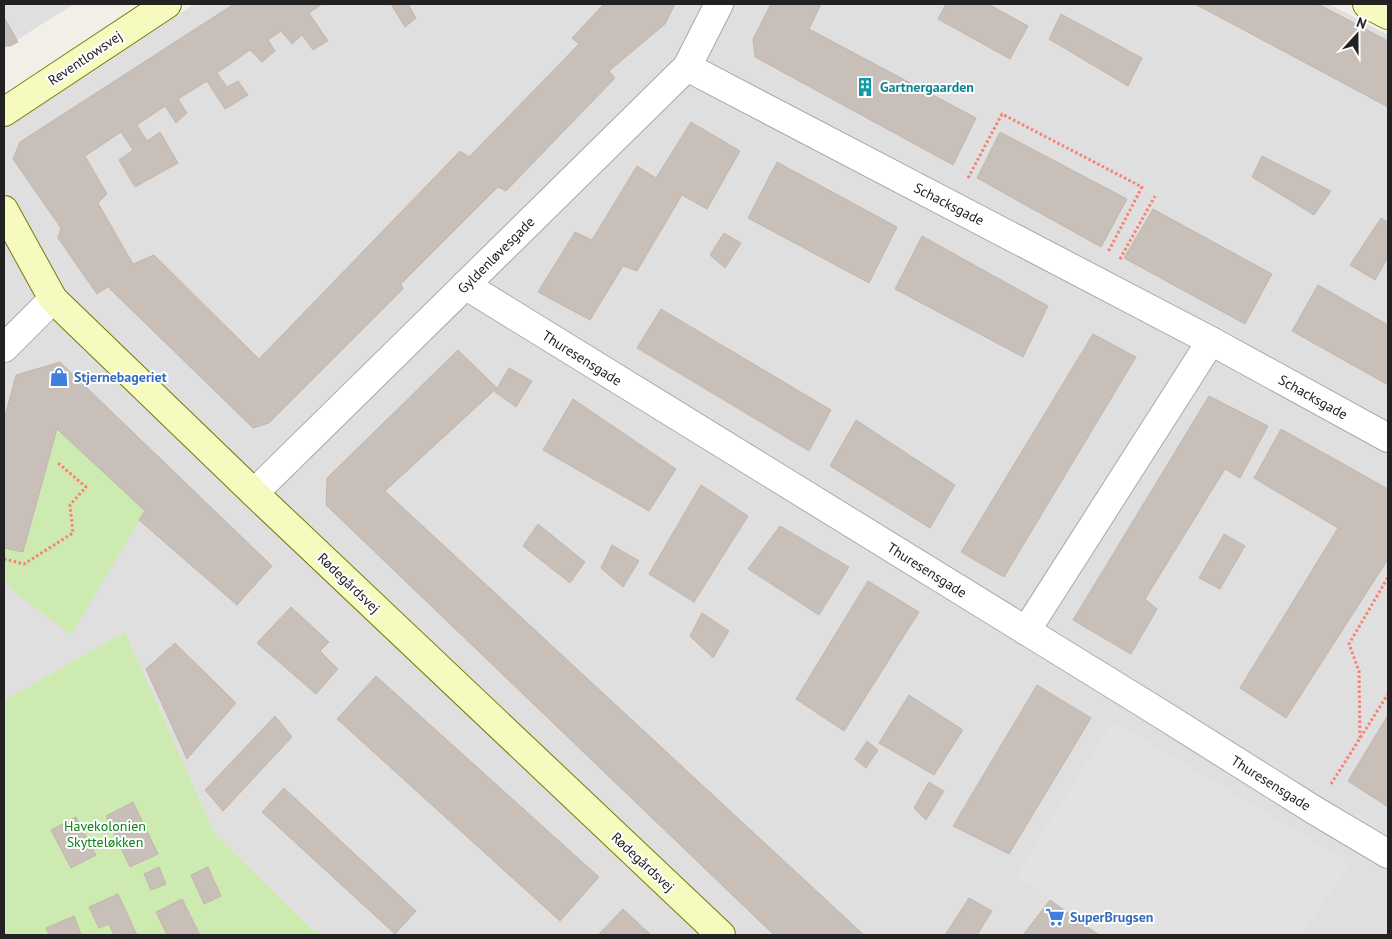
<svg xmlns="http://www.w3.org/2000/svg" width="1392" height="939" viewBox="0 0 1392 939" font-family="'PT Sans',sans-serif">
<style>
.residential{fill:#e0dfdf}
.grass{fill:#cdebb0}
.parking{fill:#e2e2e2}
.building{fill:#c7bfb8;stroke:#c4b6ab}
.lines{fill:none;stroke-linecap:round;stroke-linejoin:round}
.street-casing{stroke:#a9a9a9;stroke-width:30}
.secondary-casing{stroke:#707d05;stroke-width:30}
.path{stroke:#fa8072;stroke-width:3;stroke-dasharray:2.5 2.5;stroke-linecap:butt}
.street{stroke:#fff;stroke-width:28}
.secondary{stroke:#f7fabf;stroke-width:28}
.labels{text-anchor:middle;stroke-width:4;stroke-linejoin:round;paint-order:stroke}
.street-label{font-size:14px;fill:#222;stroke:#fff}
.culture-label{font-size:14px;font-weight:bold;fill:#0d838f;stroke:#fff;text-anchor:start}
.shop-label{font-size:14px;font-weight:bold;fill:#366cbe;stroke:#fff;text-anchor:start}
.park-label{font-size:14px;fill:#0c8416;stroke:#fff}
</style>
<rect width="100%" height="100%" fill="#f2efe9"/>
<g class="residential">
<path d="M4,4H74L4,48Z"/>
<path d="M195,4H1329L1388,35V935H325L313,930L215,834L125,632L4,700V127Z"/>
</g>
<g class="grass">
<path d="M57,429L145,511L71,635L13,591L4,580V548L24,552Z"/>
<path d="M125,632L215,834L313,930L325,935H4V700Z"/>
</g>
<path class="parking" d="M1113,721L1351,864L1300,935H1099L1016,875Z"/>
<g class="building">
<path d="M234,4H322L309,13L328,41L313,50L302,35L292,44L281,31L268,40L275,51L262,62L250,50L217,73L227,87L238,81L248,95L225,109L207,81L178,99L187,113L176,123L165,106L137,125L147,141L160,132L178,163L135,187L119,160L133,150L121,132L85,156L107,194L98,203L133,264L154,255L259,359L460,151L469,157L579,44L572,38L604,4H675L665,24L609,71L615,78L506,191L498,187L401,284L403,289L269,423L253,428L108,287L97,294L58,238L61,228L13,159L20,142Z"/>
<path d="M391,4H408L416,18L405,27Z"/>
<path d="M771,4H821L809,29L976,118L953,165L755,57L753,39Z"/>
<path d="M946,4H988L1028,26L1010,59L938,19Z"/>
<path d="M1195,4H1318L1388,41V107Z"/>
<path d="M1061,14L1142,58L1128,86L1049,39Z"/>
<path d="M4,19H5L18,42L10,46H4Z"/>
<path d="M691,122L740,151L707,209L682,195L637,271L623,266L590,320L538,292L575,232L592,240L637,166L656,178Z"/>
<path d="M1000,132L1127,199L1101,247L977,178Z"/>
<path d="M1262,156L1331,191L1314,215L1252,177Z"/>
<path d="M777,162L897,227L869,283L748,218Z"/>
<path d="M1153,209L1272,274L1245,324L1124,258Z"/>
<path d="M1381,218L1388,223V257L1375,280L1350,265Z"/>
<path d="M724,233L741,243L725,268L710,255Z"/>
<path d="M922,236L1048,306L1023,357L895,289Z"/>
<path d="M1318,285L1388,325V385L1292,331Z"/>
<path d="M661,309L831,410L809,451L637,348Z"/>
<path d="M1093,334L1136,357L1004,577L961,552Z"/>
<path d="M458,350L497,388L385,491L864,935H774L326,505L327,478Z"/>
<path d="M60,362L272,566L237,605L139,520L145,511L57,429L23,552L4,548V420L16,375Z"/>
<path d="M509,368L532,381L516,407L495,392Z"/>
<path d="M1209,396L1268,426L1240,478L1225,469L1145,599L1157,609L1131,654L1073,620Z"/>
<path d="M573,399L676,469L649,511L543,450Z"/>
<path d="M856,420L955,485L930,528L830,466Z"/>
<path d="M1281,429L1388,489V559L1286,718L1240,688L1338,528L1254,478Z"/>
<path d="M701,485L748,516L694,602L649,574Z"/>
<path d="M538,524L585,562L570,583L523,546Z"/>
<path d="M780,526L849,567L819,615L748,569Z"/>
<path d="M1224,534L1245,546L1220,589L1199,578Z"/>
<path d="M612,545L639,561L623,587L601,568Z"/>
<path d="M868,581L919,612L844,731L796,699Z"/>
<path d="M291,607L329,642L320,651L338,669L316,694L257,643Z"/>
<path d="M702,613L729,631L713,658L690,636Z"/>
<path d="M175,643L236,703L187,759L146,669Z"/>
<path d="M376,676L599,877L560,921L337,719Z"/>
<path d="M1037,685L1091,718L1009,854L953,826Z"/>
<path d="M909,695L963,730L934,775L879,743Z"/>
<path d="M1388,715V807L1348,781Z"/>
<path d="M275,716L292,737L223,811L205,790Z"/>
<path d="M867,741L878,750L866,768L855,759Z"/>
<path d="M929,782L944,791L926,820L914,808Z"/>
<path d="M284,788L416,911L395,934L262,812Z"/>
<path d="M133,802L158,854L130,867L106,816Z"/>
<path d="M76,817L96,855L71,868L51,830Z"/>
<path d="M159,867L166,884L151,890L144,874Z"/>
<path d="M208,867L221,896L204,904L191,875Z"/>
<path d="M118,894L137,935H114L109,924L99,928L89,907Z"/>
<path d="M969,898L992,911L977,935H945Z"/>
<path d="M182,899L200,935H167L156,912Z"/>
<path d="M1050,900L1099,935H1023Z"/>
<path d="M623,909L651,935H598Z"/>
<path d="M74,916L81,935H49L46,928Z"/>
</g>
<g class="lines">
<g class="street-casing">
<g id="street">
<path d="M687,67L1211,341L1388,438"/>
<path d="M465,285L1158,712L1314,810L1388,854"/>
<path d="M4,348L53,299"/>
<path d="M254,493L687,67L719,4"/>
<path d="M1026,631L1211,341"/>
</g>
</g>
<g class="secondary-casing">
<g id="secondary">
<path d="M1367,4L1388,15"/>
<path d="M4,112L167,4"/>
<path d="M4,210L53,299L254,493L721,935"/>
</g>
</g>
<g class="path">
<path d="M968,178L1002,114L1142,187L1108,252"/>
<path d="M1120,259L1155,196"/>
<path d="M4,559L24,564L73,533L70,505L86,487L58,463"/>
<path d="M1360,738L1359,671L1349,644L1388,577"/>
<path d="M1331,784L1388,694"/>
</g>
<use href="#street" class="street"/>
<use href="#secondary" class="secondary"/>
</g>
<defs>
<g id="building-bare" transform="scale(1.5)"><path d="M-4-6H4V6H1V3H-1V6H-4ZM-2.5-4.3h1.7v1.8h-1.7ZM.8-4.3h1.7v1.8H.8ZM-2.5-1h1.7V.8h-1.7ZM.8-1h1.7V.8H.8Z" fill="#0f9aa8" stroke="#fff" stroke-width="2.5" paint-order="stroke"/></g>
<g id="shop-bare" transform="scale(1.5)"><path d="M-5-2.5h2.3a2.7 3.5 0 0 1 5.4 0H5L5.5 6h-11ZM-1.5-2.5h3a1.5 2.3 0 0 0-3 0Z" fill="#3f7fe0" stroke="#fff" stroke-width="2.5" paint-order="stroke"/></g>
<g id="supermarket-bare" transform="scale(1.5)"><path d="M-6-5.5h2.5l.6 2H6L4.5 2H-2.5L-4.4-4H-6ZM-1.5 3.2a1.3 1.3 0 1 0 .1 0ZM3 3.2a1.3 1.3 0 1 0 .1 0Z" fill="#3f7fe0" stroke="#fff" stroke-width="2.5" paint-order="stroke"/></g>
</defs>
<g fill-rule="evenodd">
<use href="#building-bare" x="865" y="87"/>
<use href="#shop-bare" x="59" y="377"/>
<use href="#supermarket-bare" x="1055" y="917"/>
</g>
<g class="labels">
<g class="street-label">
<text transform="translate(85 58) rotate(-34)" y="5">Reventlowsvej</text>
<text transform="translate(949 204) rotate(27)" y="5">Schacksgade</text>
<text transform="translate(496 255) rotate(-45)" y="5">Gyldenløvesgade</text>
<text transform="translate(582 358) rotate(32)" y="5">Thuresensgade</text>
<text transform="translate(1313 397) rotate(29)" y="5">Schacksgade</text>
<text transform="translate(927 570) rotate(32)" y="5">Thuresensgade</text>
<text transform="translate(349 583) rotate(44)" y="5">Rødegårdsvej</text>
<text transform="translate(1271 783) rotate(32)" y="5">Thuresensgade</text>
<text transform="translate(643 862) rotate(43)" y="5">Rødegårdsvej</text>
</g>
<g class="culture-label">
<text x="880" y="92">Gartnergaarden</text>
</g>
<g class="shop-label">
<text x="74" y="382">Stjernebageriet</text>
<text x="1070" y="922">SuperBrugsen</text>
</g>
<g class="park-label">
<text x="105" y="831">Havekolonien<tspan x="105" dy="16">Skytteløkken</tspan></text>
</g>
</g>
<rect width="1392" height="939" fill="none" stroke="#222222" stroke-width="10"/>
<g transform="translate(1357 35) rotate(21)" stroke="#ffffff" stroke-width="4" paint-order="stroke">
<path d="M0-4L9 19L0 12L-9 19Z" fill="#222222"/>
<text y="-8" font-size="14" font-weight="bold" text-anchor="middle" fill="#222222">N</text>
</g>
</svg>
